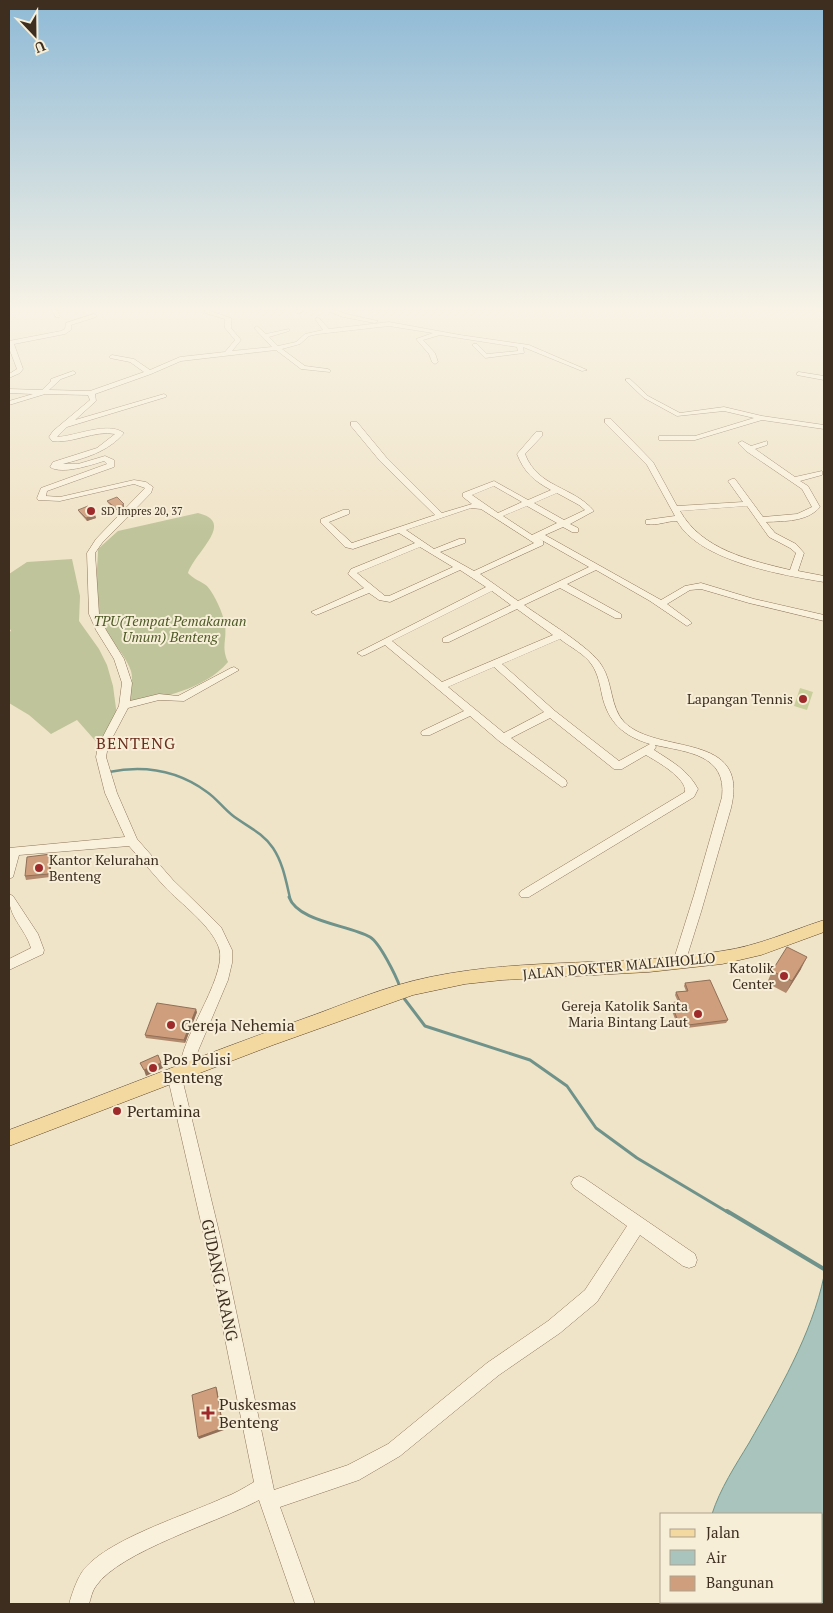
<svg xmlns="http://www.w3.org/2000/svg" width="833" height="1613" viewBox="0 0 833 1613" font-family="'PT Serif',serif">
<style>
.green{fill:#c9cf9b}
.cemetery{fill:#bfc49a}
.water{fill:#a9c4bc;stroke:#6f938a}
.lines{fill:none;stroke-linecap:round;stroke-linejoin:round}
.stream-far2{stroke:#6f938a;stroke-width:2.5}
.stream-far1{stroke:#6f938a;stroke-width:3}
.stream{stroke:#6f938a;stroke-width:4}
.minor-casing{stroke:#8d765c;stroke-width:1}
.major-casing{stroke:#5b4430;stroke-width:1}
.minor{fill:#faf1dc;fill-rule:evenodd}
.major{fill:#f3d9a0;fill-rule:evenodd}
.wall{fill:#b2896c}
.shaded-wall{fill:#916f58}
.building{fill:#cf9f7d;stroke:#916f58}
.poi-dot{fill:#9e2a2b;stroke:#f7eed8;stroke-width:2}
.labels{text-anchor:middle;stroke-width:4;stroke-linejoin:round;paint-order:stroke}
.far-poi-label{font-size:11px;fill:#3d2e20;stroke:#f7eed8;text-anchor:start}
.park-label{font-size:14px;font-style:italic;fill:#4d5a26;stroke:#f7eed8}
.poi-label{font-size:14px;fill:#3d2e20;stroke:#f7eed8;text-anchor:end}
.street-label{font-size:14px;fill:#3d2e20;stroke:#f7eed8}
.quarter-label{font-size:16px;letter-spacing:1px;fill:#6b2e1e;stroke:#f7eed8}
.near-poi-label{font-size:16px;fill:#3d2e20;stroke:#f7eed8;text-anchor:start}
.near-street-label{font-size:16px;fill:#3d2e20;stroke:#f7eed8}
</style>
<rect width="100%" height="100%" fill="#f0e4c8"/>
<path class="green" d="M800,688L813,692L807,710L794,706Z"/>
<g class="cemetery">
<path d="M198,513C236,522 196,551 188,573C193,579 201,581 207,586C215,595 223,613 225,625C227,640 221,647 228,662C203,691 164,695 130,706C129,695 134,680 131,671C123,648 105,640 98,615C93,598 98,567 98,549L118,531Z"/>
<path d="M72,559L80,596L79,621L99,649L107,665L113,686L117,716L100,746L77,720L51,734L29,715L9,703V632L11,631L9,627V574L27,562Z"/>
</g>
<path class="water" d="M824,1276V1604H689V1602H822V1514H712C720,1489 735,1466 749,1443C778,1392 812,1334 824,1276Z"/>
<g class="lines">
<path class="stream-far2" d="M109,772C144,765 177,770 207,792C216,798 223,808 232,815C246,826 262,832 273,848C283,863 286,881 290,898"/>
<g class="stream-far1">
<path d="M289,897C298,922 349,925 370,937C380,943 396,976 400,987"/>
<path d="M403,997L425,1026L530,1060L567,1086L596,1128L637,1158L729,1213"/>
</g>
<path class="stream" d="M727,1211L824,1269"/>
<g class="minor-casing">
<g id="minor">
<path d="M50,306H56L60,317H56Z"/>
<path d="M205,306H211L210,311L231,318V328L241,340L232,351L272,347L255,329L254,328L257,326L266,334L289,329V331L269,337L278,346L296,342L305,334L323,330L315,319L318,317L329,329L389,322L460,335L529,345L587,370L582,371L523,347L524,353L485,358L473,346V344H477L487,354L518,351L517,347L440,335L423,340L435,353L438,362L435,364L432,362L429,354L416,339L433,333L389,326L318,334L309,336L300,344L282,349L305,366L328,369L331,371L330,372L301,369L276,350L181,361L151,374L95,394L96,401L75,420L164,394L167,396L166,397L67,427L57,437C76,436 108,421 124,433C108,452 85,458 63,464H78L105,456L114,460V467L47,491L46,496L60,497L134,480L146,482L153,487L151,493L102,543L95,553L99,614L106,630L124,659L132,683L130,701L159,694L178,696L231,668L234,667L239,670L184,701L159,700L128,708L108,746L106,757L117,793L137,839L173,880L221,927L232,950V963L228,980L198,1051L192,1073L187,1075L182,1073C171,1050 229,978 219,948C211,925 181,904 164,886C152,873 141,859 129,846L19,855L13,877L9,879V848L125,837L105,793L96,757L98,746L119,706L122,683L114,659L96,630L89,614L87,553L96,539L145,488L134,484L60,501L38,500L37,498L41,488L107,464L104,461C91,465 62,475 50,467L53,462L97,448L115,434C94,430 73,444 52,441L49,437L53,431L90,400L88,395L45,394L9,405V401L33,394L9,393V389L42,390L51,381V379L73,371L75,372V374L61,379L49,390L90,391L144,372L130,362L110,358L109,357L112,355L134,359L150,370L180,357L225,352L235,340L225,328V319L205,313Z"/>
<path d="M303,306H311L300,313H296V311Z"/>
<path d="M315,306H325L346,314L378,321L375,323L343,317Z"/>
<path d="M814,306L824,308V313Z"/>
<path d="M94,314L96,315V317L71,325V330L65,334L14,344L23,369L20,373L9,378V374L17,369L9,348V341L61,331L65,329L66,323Z"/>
<path d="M799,372L824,376V380L797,375V373Z"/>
<path d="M626,379H630L648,396L680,413L724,407L762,416L824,425V429L762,420L695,440H659V436H695L754,418L724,411L677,416L644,398L626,381Z"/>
<path d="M605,419H611L653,462L677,506L743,502L728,481L732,479H735L763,517L797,514L812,507L802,489L746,451L738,443L742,441L751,446L767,441V445L755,449L795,477L822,471V475L800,481L808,486L820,507C807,522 785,521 766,522L775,533L796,544L804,553L798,571L824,576V582C782,575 699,561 677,521C666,521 658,526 646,524V520L675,516L647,465L605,423ZM747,506L769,537L790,548L796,553L790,570C749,560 702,550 680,511Z"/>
<path d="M351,422H357L386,457L442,513L472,504L463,497V493L494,481L528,500L551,490C534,481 524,472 517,454L536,432H542V436L525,454C538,488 573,486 594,511L570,524L578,528V532H572L563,527L545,535L661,600L685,586L701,583L754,599L824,615V621L749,603L701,589L690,590L667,604L690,621L692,623L687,626L650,601L596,570L567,584L621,614V618H615L560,588L524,605C543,619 592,648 602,666C613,683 610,707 624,722C658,756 750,730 731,808L701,912L684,966L679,967L674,966L673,962L694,895L722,797C727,754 686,752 655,745L656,747L654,750C671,761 688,770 698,789L694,797L529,897H521L519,894L521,891L685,792C687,778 656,761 646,755L622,769H614L550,718L511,738L566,780L567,783L566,786L562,787L499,741L470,716L430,735H422L421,733L422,731L464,711L385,645L365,655L362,656L357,653L486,587L460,570L390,602L379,600L369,593L319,614L316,615L311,612L364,588L348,574L351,569L415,543L399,533L353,549L345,547L321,523V519L343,510H349V514L329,522L352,543L435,515L380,461L351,426ZM494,486L522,502L498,513L472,495ZM557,493L579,505L585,510L564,520L534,503ZM527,506L557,523L532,535L503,516ZM471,508L481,509L534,543L474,571L440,552L465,543V539H459L434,549L406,530ZM538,538L589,567L518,601L480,574L543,545V541ZM420,547L453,567L389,596H385L357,573ZM492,591L511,605L443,638V642H449L517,609L553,635L442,682L392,641ZM560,639C570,647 585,654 592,665C598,674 600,685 602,695C608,722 623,736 650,744L619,761L555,711L502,664ZM494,667L544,712L504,733L448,687Z"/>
<path d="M9,894L13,896L38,934L44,950L43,954L9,970V959L31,948C24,926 8,918 9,894Z"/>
<path d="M174,1068L179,1069L181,1074L221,1240L274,1490L348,1465L388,1444L487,1363L548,1321L585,1290L627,1226L574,1188L571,1183L574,1178L579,1176L584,1178L695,1254L697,1260L695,1266L689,1268L683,1266L640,1235L597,1302L560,1333L499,1375L400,1456L359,1480L280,1507L315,1604H295L259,1500C219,1522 120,1551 96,1586C92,1591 91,1598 89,1604H69C72,1594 76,1581 82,1572C104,1540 187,1515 223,1498C234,1494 244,1488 254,1482L205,1240L167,1074L169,1069Z"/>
</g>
</g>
<g class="major-casing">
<path id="major" d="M824,920V932L761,955L722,964L649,972L502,980L465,984L413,995L273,1045L9,1146V1130C106,1094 202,1055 300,1020C343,1005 385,986 430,977C526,957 625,967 722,951C758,946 790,931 824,920Z"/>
</g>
<use href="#minor" class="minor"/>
<use href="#major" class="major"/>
</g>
<g class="wall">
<path d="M107,501L124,507L116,510L108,503Z"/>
<path d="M78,510L95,515L96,518L87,521L79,512Z"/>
<path d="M51,854L52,857L50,877L26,880L25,876Z"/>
<path d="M801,969L786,993L767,983L772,971Z"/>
<path d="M685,983L728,1020L726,1023L679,1029L670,1006L671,1003L678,1002L675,995L676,992L686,991L684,986Z"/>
<path d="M197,1012L185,1043L146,1038L145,1035Z"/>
</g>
<g class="shaded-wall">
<path d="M124,504V507L116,510V508Z"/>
<path d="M95,515L96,518L87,521L86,518Z"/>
<path d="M51,854L52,857L50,877L49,874Z"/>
<path d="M807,957L801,969L786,993L792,981Z"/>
<path d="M196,1009L197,1012L185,1043L184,1040Z"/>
<path d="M161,1063L163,1068L146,1076L144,1070Z"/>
<path d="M216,1387L217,1389L224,1430L199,1439L198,1437Z"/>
</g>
<g class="building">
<path d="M117,497L124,504L116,508L107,501Z"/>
<path d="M88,506L95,515L86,518L78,510Z"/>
<path d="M51,854L49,874L25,876L27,857Z"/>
<path d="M787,947L807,957L792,981L772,971Z"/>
<path d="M710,980L728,1020L680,1026L671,1003L680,1001L676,992L688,991L685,983Z"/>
<path d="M157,1003L196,1009L184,1040L145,1035Z"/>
<path d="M158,1055L161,1063L144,1070L140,1063Z"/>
<path d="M216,1387L223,1428L198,1437L192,1395Z"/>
</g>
<linearGradient id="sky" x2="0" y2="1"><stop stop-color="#8fbad6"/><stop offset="0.58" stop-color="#f8f3e6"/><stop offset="1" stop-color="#f8f3e6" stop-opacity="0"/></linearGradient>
<rect width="833" height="532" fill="url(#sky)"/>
<g class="poi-dot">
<circle cx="91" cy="511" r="5"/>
<circle cx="803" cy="699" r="5"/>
<circle cx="39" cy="868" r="5"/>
<circle cx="784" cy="976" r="5"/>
<circle cx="698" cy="1014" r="5"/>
<circle cx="171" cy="1025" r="5"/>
<circle cx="153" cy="1068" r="5"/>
<circle cx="117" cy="1111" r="5"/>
<path d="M205.5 1405.5h5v5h5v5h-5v5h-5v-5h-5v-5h5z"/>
</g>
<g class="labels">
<g class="far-poi-label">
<text x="101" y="515">SD Impres 20, 37</text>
</g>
<g class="park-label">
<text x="170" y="626">TPU(Tempat Pemakaman<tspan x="170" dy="16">Umum) Benteng</tspan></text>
</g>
<g class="poi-label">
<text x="793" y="704">Lapangan Tennis</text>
<text x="49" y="865" text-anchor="start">Kantor Kelurahan<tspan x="49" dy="16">Benteng</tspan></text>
<text x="774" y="973">Katolik<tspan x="774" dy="16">Center</tspan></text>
<text x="688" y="1011">Gereja Katolik Santa<tspan x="688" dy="16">Maria Bintang Laut</tspan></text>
</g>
<g class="street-label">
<text transform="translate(619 966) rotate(-5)" y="5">JALAN DOKTER MALAIHOLLO</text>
</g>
<g class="quarter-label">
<text x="136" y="749">BENTENG</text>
</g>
<g class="near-poi-label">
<text x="181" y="1031">Gereja Nehemia</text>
<text x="163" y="1065">Pos Polisi<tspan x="163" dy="18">Benteng</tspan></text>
<text x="127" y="1117">Pertamina</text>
<text x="219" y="1410">Puskesmas<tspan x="219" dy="18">Benteng</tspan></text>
</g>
<g class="near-street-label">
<text transform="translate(220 1280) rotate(78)" y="6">GUDANG ARANG</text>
</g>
</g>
<rect width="833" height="1613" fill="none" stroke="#3d2e20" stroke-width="20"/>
<rect x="660" y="1513" width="162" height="90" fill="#f7eed8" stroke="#ada18e"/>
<rect x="670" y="1529" width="25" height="8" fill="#f3d9a0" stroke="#ada18e"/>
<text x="706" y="1538" font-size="15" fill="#3d2e20">Jalan</text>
<rect x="670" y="1550" width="25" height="15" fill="#a9c4bc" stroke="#ada18e"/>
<text x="706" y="1563" font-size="15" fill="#3d2e20">Air</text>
<rect x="670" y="1576" width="25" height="15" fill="#cf9f7d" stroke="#ada18e"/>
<text x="706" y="1588" font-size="15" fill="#3d2e20">Bangunan</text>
<g transform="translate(35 35) rotate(158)" stroke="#f7eed8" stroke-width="4" paint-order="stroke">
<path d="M0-4L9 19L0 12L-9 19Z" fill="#3d2e20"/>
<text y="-8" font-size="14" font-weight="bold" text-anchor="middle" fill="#3d2e20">U</text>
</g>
</svg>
